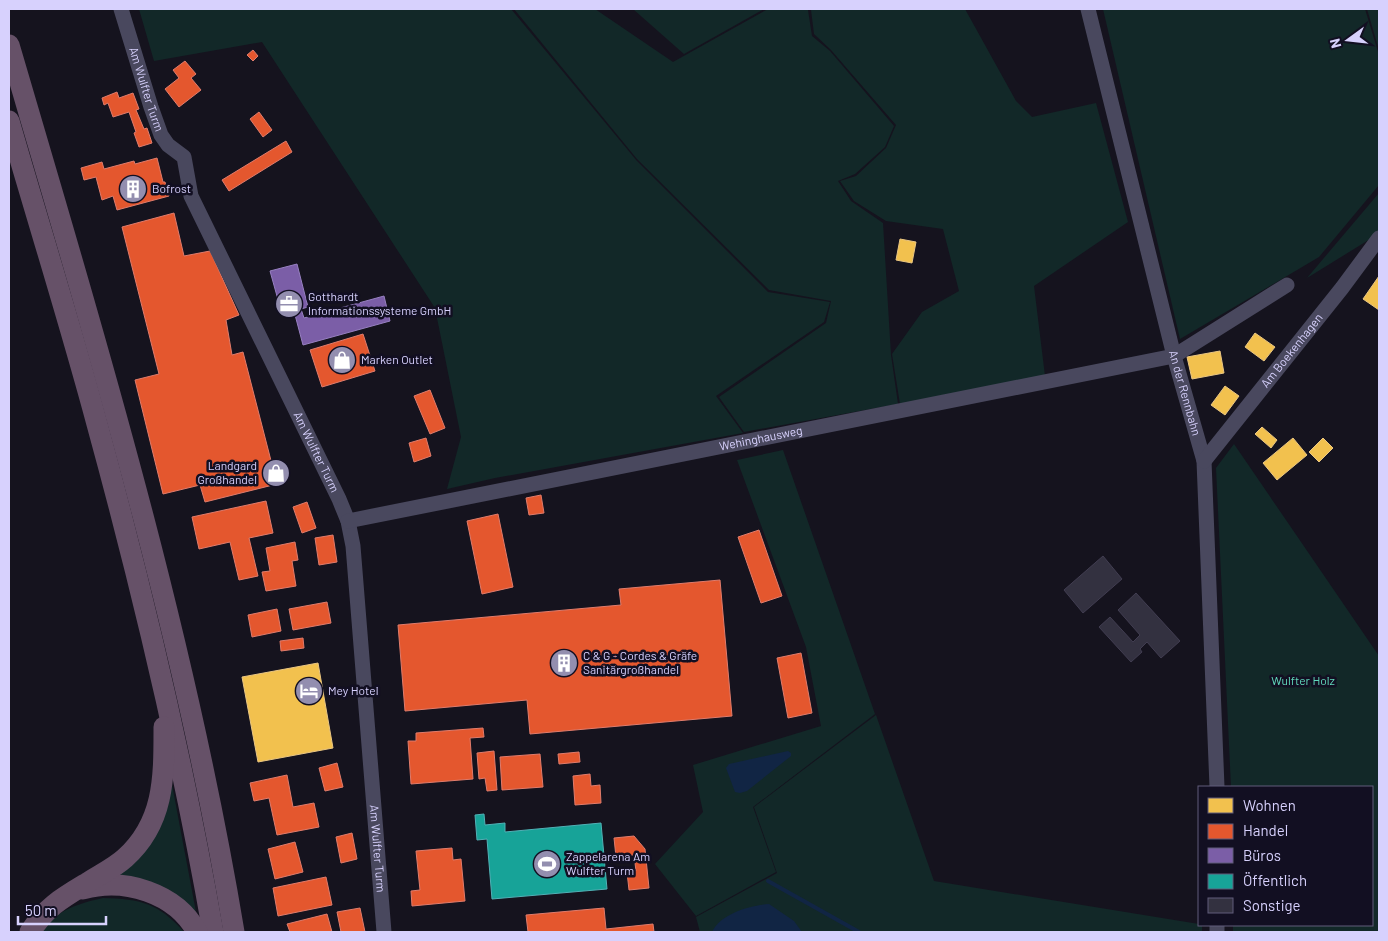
<svg xmlns="http://www.w3.org/2000/svg" width="1388" height="941" viewBox="0 0 1388 941" font-family="Barlow,sans-serif">
<style>
.green{fill:#122828}
.water{fill:#112544}
.homes{fill:#f2c14e;stroke:#eac682}
.shops{fill:#e4572e;stroke:#e07c6c}
.offices{fill:#7b5ea7;stroke:#9780c1}
.public{fill:#17a398;stroke:#51b1b6}
.lines{fill:none;stroke-linecap:round;stroke-linejoin:round}
.stream{stroke:#112544;stroke-width:4}
.building{fill:#333140;stroke:#413d51}
.minor{stroke:#49485e;stroke-width:15}
.highway{stroke:#665168;stroke-width:21}
.labels{text-anchor:middle;stroke-width:5;stroke-linejoin:round;paint-order:stroke}
.street-label{font-size:12px;fill:#d7d1fd;stroke:#120f22}
.poi-label{font-size:12px;fill:#d7d1fd;stroke:#120f22;text-anchor:start}
.park-label{font-size:12px;fill:#61d9bc;stroke:#120f22}
</style>
<rect width="100%" height="100%" fill="#15131e"/>
<g class="green">
<path d="M139,9H511L637,161L768,292L830,302L824,322L716,396L743,433L495,478L447,489L461,437L435,308L262,42L154,61Z"/>
<path d="M514,9H595L673,62L768,9H809L808,10L812,36L830,51L894,126L885,147L855,174L838,181L851,201L883,223L891,355L898,404L744,432L719,397L826,323L831,301L769,290L637,159Z"/>
<path d="M633,9H764L684,54Z"/>
<path d="M813,9H965L1016,101L1032,117L1096,103L1128,222L1034,286L1045,376L900,404L892,354L922,312L959,291L943,229L886,221L854,201L840,181L856,176L886,148L896,125L831,50L814,34L811,10Z"/>
<path d="M1103,9H1365L1379,55V185L1319,257L1180,339Z"/>
<path d="M1367,9H1379V50Z"/>
<path d="M1379,193V231L1375,236L1307,278Z"/>
<path d="M1234,444L1379,656V932H1233V925H1372V787H1231L1216,468Z"/>
<path d="M783,450L875,714L753,807L776,872L696,916L655,864L703,812L693,765L821,726L806,647L737,460Z"/>
<path d="M876,715L934,881L1199,924L1202,925V932H700L696,917L777,873L754,807Z"/>
<path d="M171,779L199,928L111,882Z"/>
<path d="M103,898C141,899 158,903 184,932H42C54,910 81,903 103,898Z"/>
</g>
<g class="water">
<path d="M788,751L791,753V756L747,791L740,793L735,792L726,768L729,764Z"/>
<path d="M769,904L794,921L802,932H712C720,914 750,905 769,904Z"/>
</g>
<g class="homes">
<path d="M900,239L916,242L912,263L896,260Z"/>
<path d="M1379,276V310L1363,299Z"/>
<path d="M1255,333L1275,347L1264,361L1245,347Z"/>
<path d="M1220,351L1224,373L1192,379L1187,357Z"/>
<path d="M1225,386L1239,396L1225,415L1211,405Z"/>
<path d="M1262,427L1277,440L1271,448L1255,434Z"/>
<path d="M1293,438L1307,455L1277,480L1263,463Z"/>
<path d="M1323,438L1333,448L1319,462L1309,452Z"/>
<path d="M318,663L333,748L258,762L242,677Z"/>
</g>
<g class="shops">
<path d="M253,50L258,56L253,61L247,55Z"/>
<path d="M185,61L196,74L191,78L201,90L179,107L165,89L179,78L173,70Z"/>
<path d="M117,92L119,98L133,93L139,109L136,110L144,129L147,128L152,143L139,147L134,133L136,132L129,112L113,117L108,103L104,105L102,98Z"/>
<path d="M259,112L272,130L263,137L250,119Z"/>
<path d="M286,141L292,152L229,191L222,180Z"/>
<path d="M157,158L163,182H165L169,196L117,210L113,196L102,200L96,177L84,180L81,168L102,162L104,169L134,161L135,164Z"/>
<path d="M174,213L184,256L210,251L239,315L226,320L232,355L243,352L277,484L205,502L200,485L163,494L135,380L159,374L122,227Z"/>
<path d="M363,334L375,371L322,387L310,350Z"/>
<path d="M430,390L445,428L430,434L414,396Z"/>
<path d="M426,438L431,456L414,462L409,443Z"/>
<path d="M541,495L544,513L529,515L526,498Z"/>
<path d="M266,501L273,533L249,538L258,576L239,580L230,542L199,549L192,517Z"/>
<path d="M307,502L316,528L302,533L293,507Z"/>
<path d="M498,514L513,587L482,594L467,521Z"/>
<path d="M759,530L782,596L761,603L738,537Z"/>
<path d="M333,535L337,562L319,565L315,538Z"/>
<path d="M295,542L298,560L292,561L296,586L266,591L262,572L270,571L266,548Z"/>
<path d="M720,580L732,716L530,734L527,700L405,711L398,625L621,605L619,589Z"/>
<path d="M327,602L331,623L293,630L289,609Z"/>
<path d="M277,609L281,631L252,637L248,615Z"/>
<path d="M303,638L304,648L281,651L280,641Z"/>
<path d="M801,653L812,713L788,718L777,658Z"/>
<path d="M483,728L484,737L470,738L473,779L411,784L408,741H416V733Z"/>
<path d="M494,751L497,790L487,791L485,778L479,779L477,753Z"/>
<path d="M579,752L580,762L559,764L558,754Z"/>
<path d="M540,754L543,787L502,790L500,757Z"/>
<path d="M337,763L343,787L325,791L319,768Z"/>
<path d="M590,774L591,786L600,785L601,803L575,805L573,776Z"/>
<path d="M287,775L293,807L314,803L319,827L277,835L269,798L254,801L250,783Z"/>
<path d="M352,833L357,859L341,863L336,837Z"/>
<path d="M634,836L645,849L649,888L629,890L627,872L636,871L634,855L616,857L614,838Z"/>
<path d="M295,842L303,872L275,879L268,849Z"/>
<path d="M452,848L453,860L461,859L465,901L412,906L411,891L420,890L416,851Z"/>
<path d="M326,877L332,905L278,916L273,888Z"/>
<path d="M360,908L365,932H341L337,912Z"/>
<path d="M604,908L606,929L653,924L654,932H528L526,915Z"/>
<path d="M327,914L332,932H290L287,924Z"/>
</g>
<path class="offices" d="M297,264L308,307L301,309L304,318L384,296L390,321L303,345L294,311L282,314L270,271Z"/>
<path class="public" d="M484,814L485,825L505,823V832L601,823L607,889L492,899L487,839L477,840L475,815Z"/>
<g class="lines">
<path class="stream" d="M768,881L859,932"/>
</g>
<g class="building">
<path d="M1103,556L1122,579L1083,613L1064,590Z"/>
<path d="M1136,593L1180,641L1161,658L1147,642L1140,649L1142,652L1131,662L1099,627L1110,617L1133,642L1140,635L1118,610Z"/>
</g>
<g class="lines">
<g class="minor">
<path id="s1" d="M121,9L151,107L161,135L168,145L184,157L191,196L339,499L348,521L353,546L384,932"/>
<path id="s2" d="M1088,9L1174,356L1204,461L1217,787"/>
<path id="s3" d="M1204,461L1342,288L1379,238"/>
<path id="s4" d="M348,521L1174,356L1287,285"/>
<path d="M1217,932V925"/>
</g>
<g class="highway">
<path d="M9,45C95,338 184,631 234,932"/>
<path d="M9,121C38,222 70,323 97,424C143,592 183,761 213,932"/>
<path d="M83,889C124,877 176,893 197,932"/>
<path d="M30,932C46,907 62,898 87,883C99,875 114,868 125,858C165,822 164,776 164,727"/>
</g>
</g>
<defs>
<g id="building-disc" transform="scale(1.4375)"><circle r="9.5" fill="#938eaf" stroke="#120f22"/><path d="M-4-6H4V6H1V3H-1V6H-4ZM-2.5-4.3h1.7v1.8h-1.7ZM.8-4.3h1.7v1.8H.8ZM-2.5-1h1.7V.8h-1.7ZM.8-1h1.7V.8H.8Z" fill="#fff"/></g>
<g id="office-disc" transform="scale(1.4375)"><circle r="9.5" fill="#938eaf" stroke="#120f22"/><path d="M-6-3h4V-5.5h4V-3h4V5H-6ZM-1-4.5V-3h2v-1.5ZM-6 0V1H6V0Z" fill="#fff"/></g>
<g id="shop-disc" transform="scale(1.4375)"><circle r="9.5" fill="#938eaf" stroke="#120f22"/><path d="M-5-2.5h2.3a2.7 3.5 0 0 1 5.4 0H5L5.5 6h-11ZM-1.5-2.5h3a1.5 2.3 0 0 0-3 0Z" fill="#fff"/></g>
<g id="hotel-disc" transform="scale(1.4375)"><circle r="9.5" fill="#938eaf" stroke="#120f22"/><path d="M-6-4.5h1.5V1H6V5H4.5V3h-9V5H-6ZM-4 0a1.8 1.8 0 1 1 3.6 0ZM.5 0V-2.5h3Q6-2.5 6 0Z" fill="#fff"/></g>
<g id="stadium-disc" transform="scale(1.4375)"><circle r="9.5" fill="#938eaf" stroke="#120f22"/><path d="M0-5a6.5 5 0 1 0 0 10a6.5 5 0 1 0 0-10ZM-3.5-1.8h7v3.6h-7Z" fill="#fff"/></g>
</defs>
<g fill-rule="evenodd">
<use href="#building-disc" x="133" y="189"/>
<use href="#office-disc" x="289" y="304"/>
<use href="#shop-disc" x="342" y="360"/>
<use href="#shop-disc" x="276" y="473"/>
<use href="#building-disc" x="564" y="663"/>
<use href="#hotel-disc" x="309" y="691"/>
<use href="#stadium-disc" x="547" y="864"/>
</g>
<g class="labels">
<g class="street-label">
<text dy="4" stroke="none"><textPath href="#s1" startOffset="84">Am Wulfter Turm</textPath></text>
<text dy="4" stroke="none"><textPath href="#s3" startOffset="141">Am Boekenhagen</textPath></text>
<text dy="4" stroke="none"><textPath href="#s2" startOffset="396">An der Rennbahn</textPath></text>
<text dy="4" stroke="none"><textPath href="#s4" startOffset="421">Wehinghausweg</textPath></text>
<text dy="4" stroke="none"><textPath href="#s1" startOffset="489">Am Wulfter Turm</textPath></text>
<text dy="4" stroke="none"><textPath href="#s1" startOffset="894">Am Wulfter Turm</textPath></text>
</g>
<g class="poi-label">
<text x="152" y="193">Bofrost</text>
<text x="308" y="301">Gotthardt<tspan x="308" dy="14">Informationssysteme GmbH</tspan></text>
<text x="361" y="364">Marken Outlet</text>
<text x="257" y="470" text-anchor="end">Landgard<tspan x="257" dy="14">Großhandel</tspan></text>
<text x="583" y="660">C &amp; G - Cordes &amp; Gräfe<tspan x="583" dy="14">Sanitärgroßhandel</tspan></text>
<text x="328" y="695">Mey Hotel</text>
<text x="566" y="861">Zappelarena Am<tspan x="566" dy="14">Wulfter Turm</tspan></text>
</g>
<g class="park-label">
<text x="1303" y="685">Wulfter Holz</text>
</g>
</g>
<rect width="1388" height="941" fill="none" stroke="#d7d1fd" stroke-width="20"/>
<rect x="1198" y="786" width="175" height="140" fill="#120f22" stroke="#615d7a"/>
<rect x="1208" y="798" width="25" height="15" fill="#f2c14e" stroke="#615d7a"/>
<text x="1243" y="811" font-size="15" fill="#d7d1fd">Wohnen</text>
<rect x="1208" y="824" width="25" height="15" fill="#e4572e" stroke="#615d7a"/>
<text x="1243" y="836" font-size="15" fill="#d7d1fd">Handel</text>
<rect x="1208" y="848" width="25" height="15" fill="#7b5ea7" stroke="#615d7a"/>
<text x="1243" y="861" font-size="15" fill="#d7d1fd">Büros</text>
<rect x="1208" y="874" width="25" height="15" fill="#17a398" stroke="#615d7a"/>
<text x="1243" y="886" font-size="15" fill="#d7d1fd">Öffentlich</text>
<rect x="1208" y="898" width="25" height="15" fill="#333140" stroke="#615d7a"/>
<text x="1243" y="911" font-size="15" fill="#d7d1fd">Sonstige</text>
<g transform="translate(1348 40) rotate(255)" stroke="#120f22" stroke-width="4" paint-order="stroke">
<path d="M0-4L9 19L0 12L-9 19Z" fill="#d7d1fd"/>
<text y="-8" font-size="14" font-weight="bold" text-anchor="middle" fill="#d7d1fd">N</text>
</g>
<path d="M18 916v8h88v-8" fill="none" stroke="#d7d1fd" stroke-width="2.5"/>
<text x="25" y="916" font-size="15" fill="#d7d1fd" stroke="#120f22" stroke-width="4" paint-order="stroke">50 m</text>
</svg>
